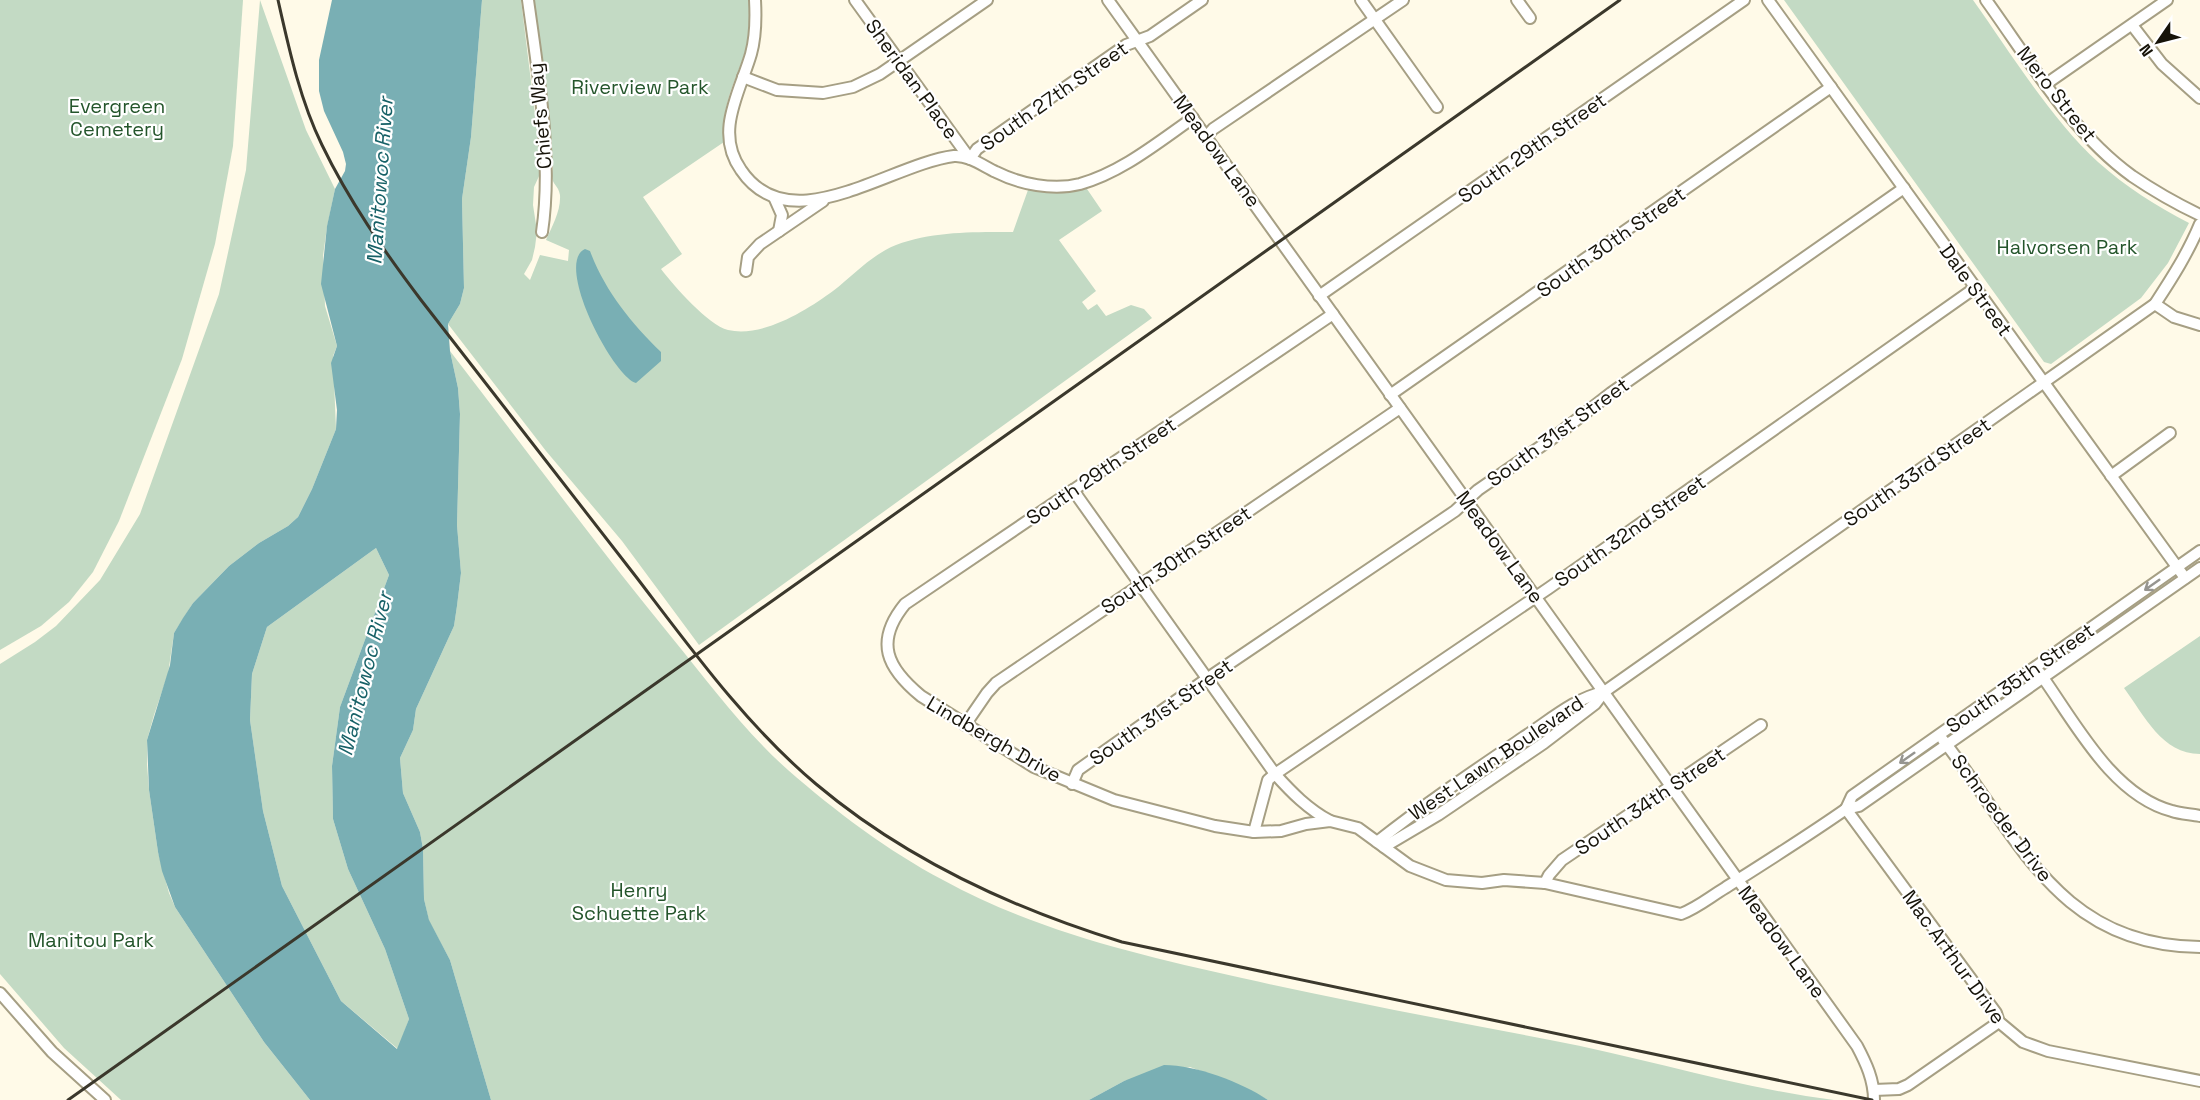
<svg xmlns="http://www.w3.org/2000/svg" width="2200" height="1100" viewBox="0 0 2200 1100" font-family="'Space Grotesk',sans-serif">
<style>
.green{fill:#c3dac4}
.water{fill:#79afb4;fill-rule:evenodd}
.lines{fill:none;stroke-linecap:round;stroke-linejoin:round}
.minor-casing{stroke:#a69f84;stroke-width:14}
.minor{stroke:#fff;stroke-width:10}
.rail{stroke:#3b382c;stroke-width:3}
.oneway{stroke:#969590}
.labels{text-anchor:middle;stroke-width:4.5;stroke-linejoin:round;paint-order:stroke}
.street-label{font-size:20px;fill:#161309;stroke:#fff}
.park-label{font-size:20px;fill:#24552b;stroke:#fff}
.water-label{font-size:21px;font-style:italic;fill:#176167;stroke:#fff}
</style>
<rect width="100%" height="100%" fill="#fffae8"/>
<g class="green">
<path d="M0,0H243L233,146L215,244L182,359L119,521L93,572L69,602L41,626L0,650Z"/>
<path d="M260,0L306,130L335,189L327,227L323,256L325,306L337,346L333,356L336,429L312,489L298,517L288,526L259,543L229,566L193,603L174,633L168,674L154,715L147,740V764L149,790L158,852L169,893L175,907L264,1042L310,1100H121L64,1048L0,974V664L35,642L56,626L100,580L140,514L219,294L246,170Z"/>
<path d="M482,0H521L540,155V174L534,187L533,205L537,231L535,247L532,260L524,274L530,280L540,255L568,261L569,250L546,240C552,226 561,211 560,195C558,183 549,185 553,168L534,0H748C758,38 736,69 727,104C723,117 724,129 724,142L643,197L682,254L661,269C674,286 708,325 728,330C763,338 807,310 833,291C854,275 871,255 896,245C933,231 975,232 1013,232L1028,190L1087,189L1102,211L1059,240L1096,291L1082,302L1088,310L1097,304L1106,316L1131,305L1144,309L1152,318L699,645L622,541L546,451L448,324L460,304L464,288L462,199L471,137Z"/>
<path d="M1784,0H1973C2010,52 2051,119 2098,162C2126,187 2156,206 2189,223L2168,263L2141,298L2051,364L2044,362Z"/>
<path d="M450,351C524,447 596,545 673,639C709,683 745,732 788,770C835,811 888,851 943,880C1036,931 1139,955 1242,978C1344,1001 1447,1020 1550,1040C1646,1058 1738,1088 1834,1100H1268L1238,1085L1190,1067L1124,1081L1089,1100H491L450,960L429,921L424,899L423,849L420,832L403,793L400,758L413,730L416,709L454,626L457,606L461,573L457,525L460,414L458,388Z"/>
<path d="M376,548L389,575L340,707L332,766L333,819L348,869L385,949L409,1019L398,1049L341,1001L282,886L263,811L250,720L252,674L267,627Z"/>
<path d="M2200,636V754C2162,754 2144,715 2124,688Z"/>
</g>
<g class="water">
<path d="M332,0H482L471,137L462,199L464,288L460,304L448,324L450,351L458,388L460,414L457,525L461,573L457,606L454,626L416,709L413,730L400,758L403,793L420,832L423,849L424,899L429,920L450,960L491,1100H310L264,1042L175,907L162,871L158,852L149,790L147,740L170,665L174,633L183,618L193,603L229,566L259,543L288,526L298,517L312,489L336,429L337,410L331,363L337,346L321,284L327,226L335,189L345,171L346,164L343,152L324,111L319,91V60ZM376,548L389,575L340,707L332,766L333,819L348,869L385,949L409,1019L397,1049L341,1001L282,886L263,811L250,720L252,674L267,627Z"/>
<path d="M585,249L590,251C605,291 631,323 661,352V361L636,383C612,375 554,263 585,249Z"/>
<path d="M1164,1065C1196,1065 1241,1082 1268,1100H1089L1124,1081Z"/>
</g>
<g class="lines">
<g class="minor-casing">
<g id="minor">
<path d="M528,0C538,73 553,159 542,232"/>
<path d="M755,0C756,18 756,36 751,54C740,92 714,132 741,170C790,243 890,164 954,156C969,155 983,166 996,172C1020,184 1053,191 1080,184C1122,172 1157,143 1193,118"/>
<path d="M855,0L970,159L977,149L1126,45L1150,36L1202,0"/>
<path d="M1108,0L1857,1046C1866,1063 1874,1080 1874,1100"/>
<path d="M1361,0L1437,107"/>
<path d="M1517,0L1530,18"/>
<path d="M1768,0L2185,578"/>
<path d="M1986,0C2030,61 2071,132 2132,176C2154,191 2177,204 2200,215"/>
<path d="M2132,25L2162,64L2200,98"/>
<path d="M743,77L777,90L823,93L853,87L880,74L987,0"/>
<path d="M2046,84L2167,0"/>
<path d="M1206,137L1213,129L1403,0"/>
<path d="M774,197L782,215L779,231"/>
<path d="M746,271L748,257L760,244L823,201"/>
<path d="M1319,296L1744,0"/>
<path d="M2155,304L2174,317L2200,325"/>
<path d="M1333,314L905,604C874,642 887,668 921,696L1034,767L1114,800L1215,826L1254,832L1281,831L1306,824L1330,821L1358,828L1410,866L1446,880L1482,883L1504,880L1545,883L1681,914C1697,908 1710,897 1725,888C1766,862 1806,837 1846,809L1859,806L2200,568"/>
<path d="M1390,395L1831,87"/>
<path d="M2111,476L2170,433"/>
<path d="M1073,490L1275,774C1292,793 1308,809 1330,821"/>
<path d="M2039,672C2074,720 2111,795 2172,811C2181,814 2191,814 2200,816"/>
<path d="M965,725L987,693L996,683L1400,408"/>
<path d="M1943,740C2018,835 2057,946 2200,947"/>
<path d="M1072,784L1078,770L1208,678L1455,511L1478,490L1553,438L1611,393L1904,188"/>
<path d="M1846,809L1996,1013L1999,1022L2023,1042L2048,1051L2200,1081"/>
<path d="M1846,809L1852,796L2200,551"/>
<path d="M1254,832L1268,780L1275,774L1549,588L1975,288"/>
<path d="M1377,842C1425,804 1474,771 1524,737C1549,721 1575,698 1604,692"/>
<path d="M1384,847L1438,815L1544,743L1595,704L1604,692L2155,304C2172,278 2188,253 2200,224"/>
<path d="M1545,883L1549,875L1562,860L1761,725"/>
<path d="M0,993L52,1052L105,1100"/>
<path d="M1874,1090L1899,1089L1908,1085L1999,1022"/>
</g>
</g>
<use href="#minor" class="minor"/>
<g class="rail">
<path d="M278,0C289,49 300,100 322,145C349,201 384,251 421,300C493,393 565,485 637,578C692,650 746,725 816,784C905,859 1011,908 1122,942L1872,1100"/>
<path d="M68,1100L1620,0"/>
</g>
</g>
<defs><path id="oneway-shaft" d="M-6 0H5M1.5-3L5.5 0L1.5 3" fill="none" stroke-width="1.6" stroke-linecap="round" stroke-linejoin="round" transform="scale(1.5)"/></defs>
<g class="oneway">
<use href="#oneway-shaft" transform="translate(2152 585) rotate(145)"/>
<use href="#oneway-shaft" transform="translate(1907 758) rotate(145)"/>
</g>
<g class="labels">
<g class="street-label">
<text transform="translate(912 79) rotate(54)" y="7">Sheridan Place</text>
<text transform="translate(2057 94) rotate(52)" y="7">Mero Street</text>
<text transform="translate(1054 96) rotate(-35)" y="7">South 27th Street</text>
<text transform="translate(540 116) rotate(-95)" y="7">Chiefs Way</text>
<text transform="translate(1532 148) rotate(-35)" y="7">South 29th Street</text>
<text transform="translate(1217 151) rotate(54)" y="7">Meadow Lane</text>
<text transform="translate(1611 242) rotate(-35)" y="7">South 30th Street</text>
<text transform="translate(1976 290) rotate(54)" y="7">Dale Street</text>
<text transform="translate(1558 432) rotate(-36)" y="7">South 31st Street</text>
<text transform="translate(1101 471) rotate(-34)" y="7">South 29th Street</text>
<text transform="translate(1917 472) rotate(-35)" y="7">South 33rd Street</text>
<text transform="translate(1630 531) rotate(-35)" y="7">South 32nd Street</text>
<text transform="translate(1500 547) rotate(54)" y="7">Meadow Lane</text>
<text transform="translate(1176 560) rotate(-34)" y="7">South 30th Street</text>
<text transform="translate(2020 678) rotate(-35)" y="7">South 35th Street</text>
<text transform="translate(1161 712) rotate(-35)" y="7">South 31st Street</text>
<text transform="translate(994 739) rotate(30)" y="7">Lindbergh Drive</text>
<text transform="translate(1496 758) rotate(-34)" y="7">West Lawn Boulevard</text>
<text transform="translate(1650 801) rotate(-34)" y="7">South 34th Street</text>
<text transform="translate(2002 818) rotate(53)" y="7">Schroeder Drive</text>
<text transform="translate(1782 942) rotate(54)" y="7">Meadow Lane</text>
<text transform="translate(1954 957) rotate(54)" y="7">Mac Arthur Drive</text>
</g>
<g class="park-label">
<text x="640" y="94">Riverview Park</text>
<text x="117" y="113">Evergreen<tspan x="117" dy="23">Cemetery</tspan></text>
<text x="2067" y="254">Halvorsen Park</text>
<text x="639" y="897">Henry<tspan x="639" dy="23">Schuette Park</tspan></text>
<text x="91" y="947">Manitou Park</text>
</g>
<g class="water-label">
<text transform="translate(380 181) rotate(-86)" y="7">Manitowoc River</text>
<text transform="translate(365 674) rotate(-76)" y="7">Manitowoc River</text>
</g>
</g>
<g transform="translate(2158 42) rotate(235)" stroke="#ffffff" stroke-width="4.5" paint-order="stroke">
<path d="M0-4.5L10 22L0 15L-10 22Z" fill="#161309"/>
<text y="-9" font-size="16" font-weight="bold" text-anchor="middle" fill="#161309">N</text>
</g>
</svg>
